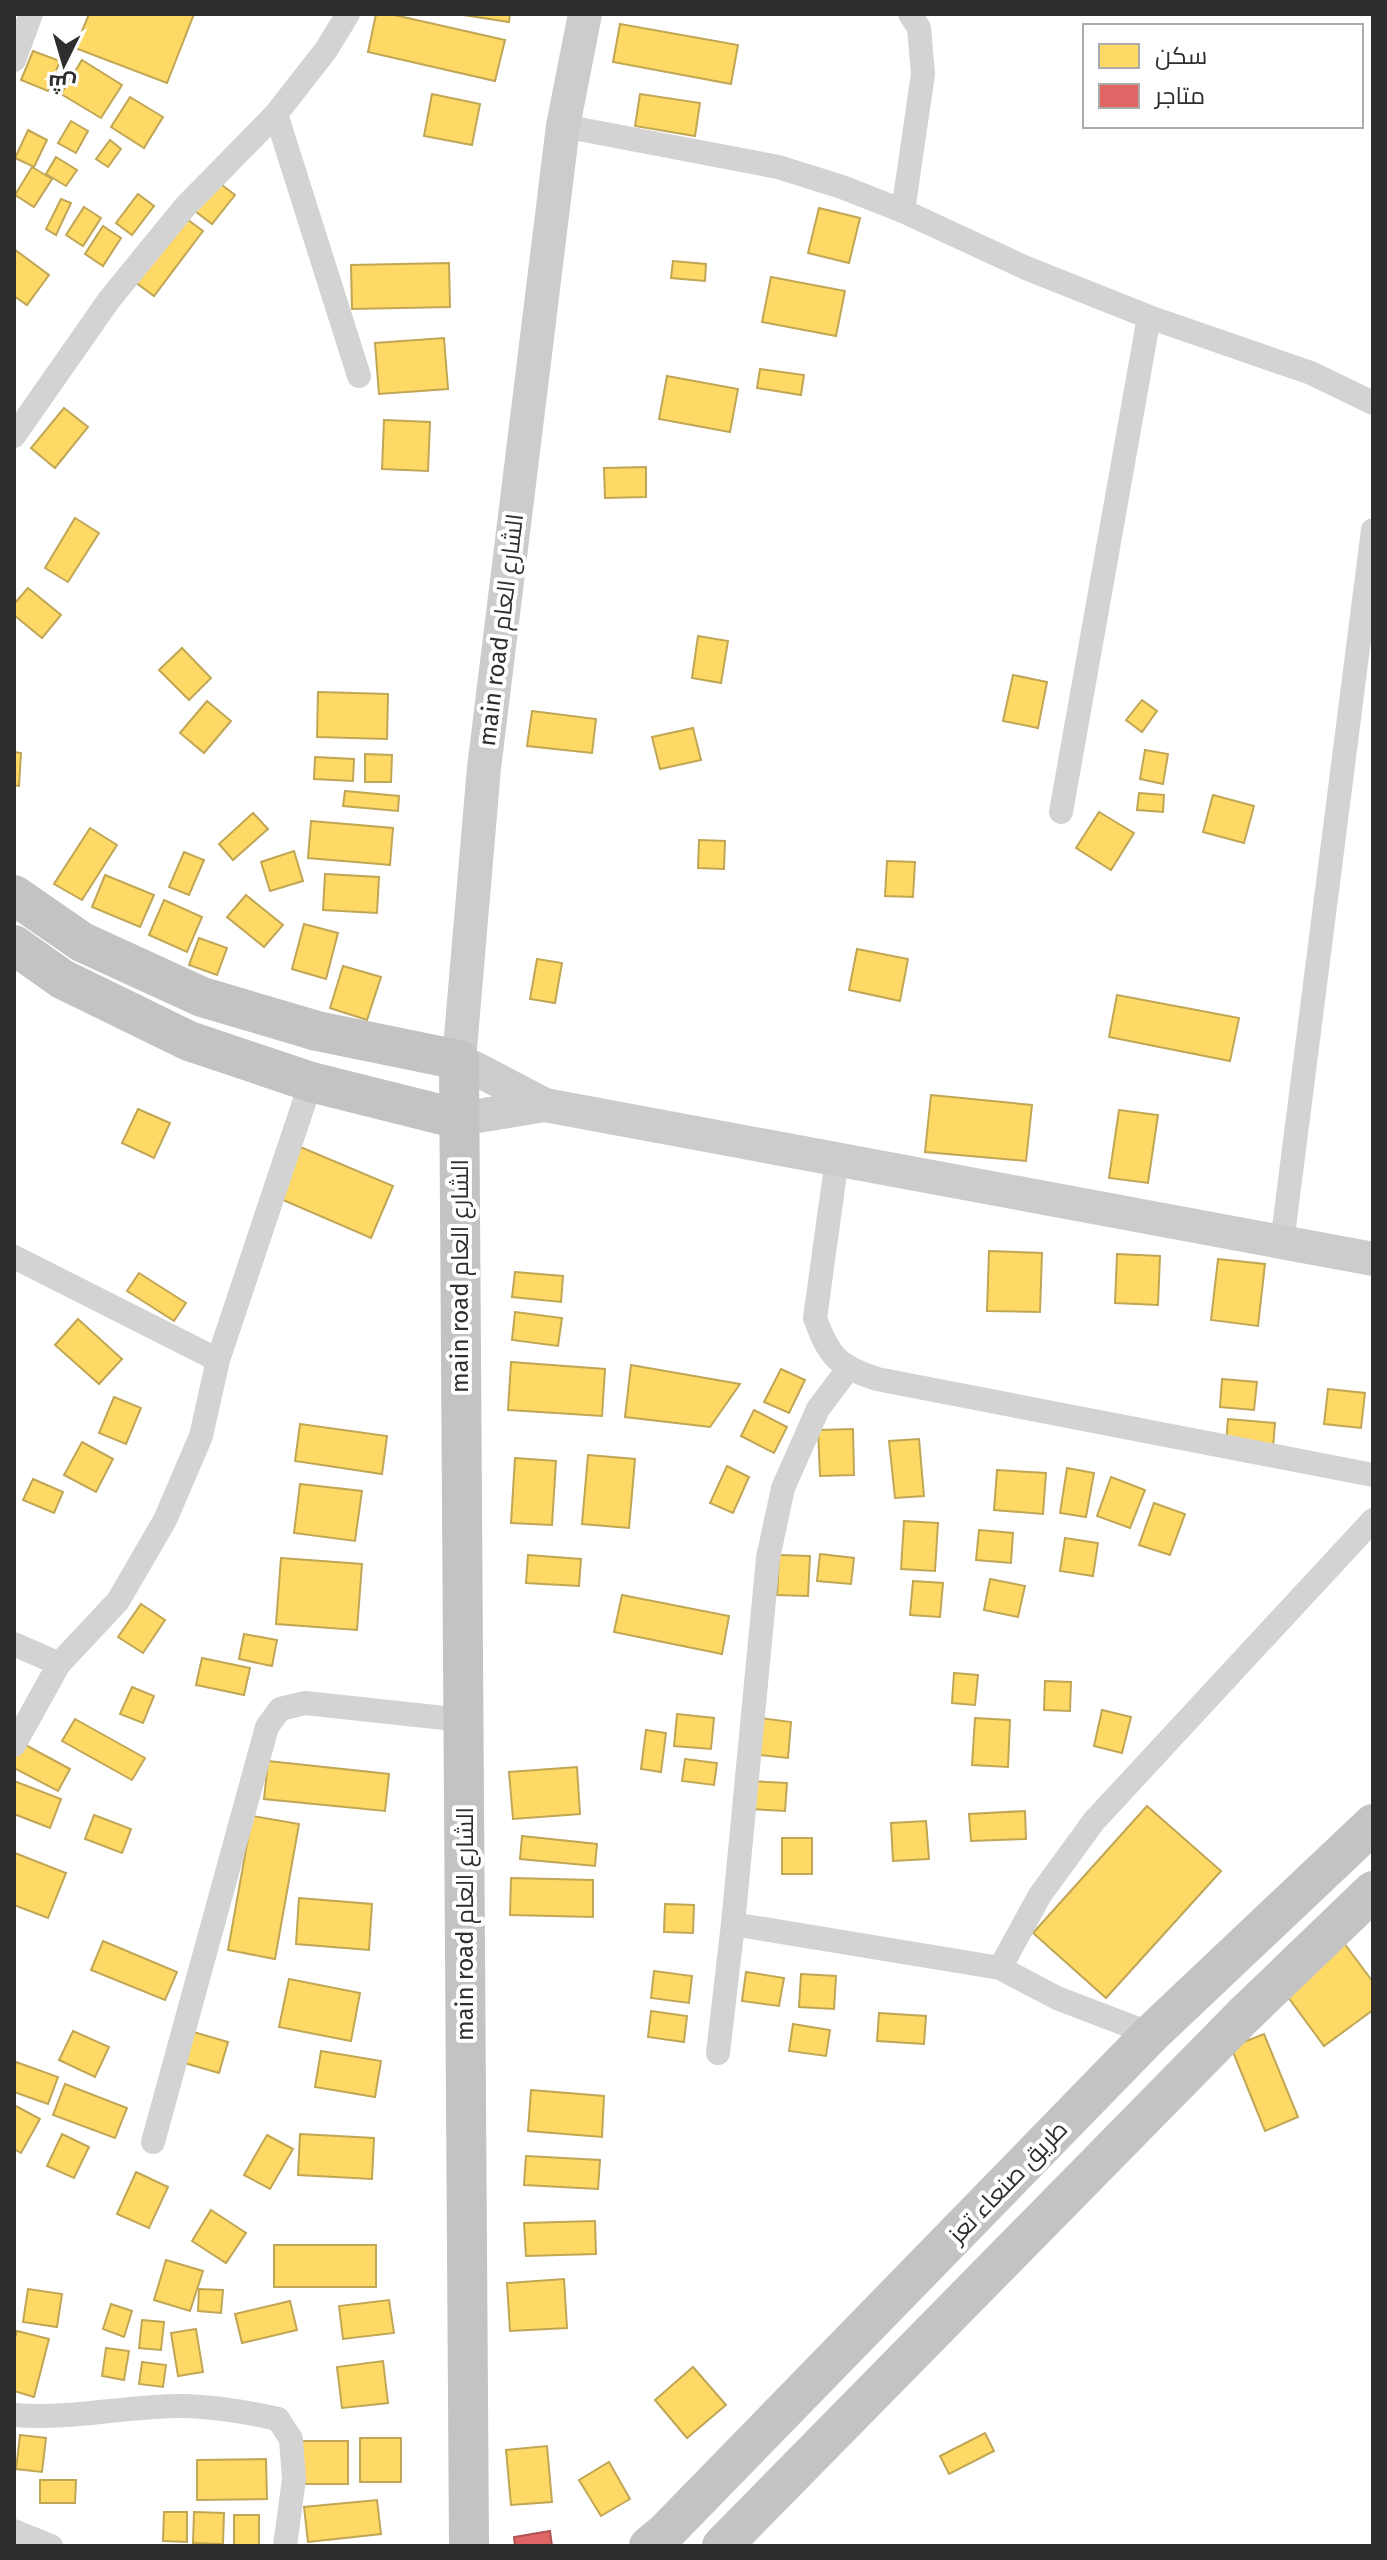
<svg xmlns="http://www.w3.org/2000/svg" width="1387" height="2560" viewBox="0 0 1387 2560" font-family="'Fira Sans',Cairo,sans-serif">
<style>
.homes{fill:#ffd966;stroke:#c0a655;stroke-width:2}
.shops{fill:#e06666;stroke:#ab5555;stroke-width:2}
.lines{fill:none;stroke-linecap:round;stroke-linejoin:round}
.minor{stroke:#d3d3d3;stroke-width:24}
.secondary{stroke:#ccc;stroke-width:34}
.trunk{stroke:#c3c3c3;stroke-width:40}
.labels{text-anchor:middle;stroke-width:8;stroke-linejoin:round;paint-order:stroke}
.street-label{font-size:24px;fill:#2e2e2e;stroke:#fff}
</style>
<rect width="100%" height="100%" fill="#fff"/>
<g class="homes">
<path d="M89,14H194L167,83L75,48Z"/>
<path d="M376,14H390L505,40L495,81L368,52Z"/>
<path d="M457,14H510L509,22Z"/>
<path d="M620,24L738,45L731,84L613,62Z"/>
<path d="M33,51L60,61L48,91L21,80Z"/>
<path d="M82,60L122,85L101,118L61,94Z"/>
<path d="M432,94L480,104L472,145L424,136Z"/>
<path d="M640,94L700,103L695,136L635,126Z"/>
<path d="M130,97L163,117L144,148L111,127Z"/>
<path d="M71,121L88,131L76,153L58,143Z"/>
<path d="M28,130L47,140L34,167L15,158Z"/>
<path d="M110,140L121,149L108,167L96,159Z"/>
<path d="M56,157L77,170L66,186L46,174Z"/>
<path d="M32,167L52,179L34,207L15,195Z"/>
<path d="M218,182L235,195L212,224L195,211Z"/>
<path d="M138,194L154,206L132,235L116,223Z"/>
<path d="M61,199L71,203L56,235L46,229Z"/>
<path d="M84,207L101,218L83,246L66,235Z"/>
<path d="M819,208L860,218L849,263L808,253Z"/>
<path d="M184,217L203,231L154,296L135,282Z"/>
<path d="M103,226L121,238L103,266L85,254Z"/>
<path d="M14,249L49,275L27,305L14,296Z"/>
<path d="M673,261L706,264L705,281L671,278Z"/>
<path d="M449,263L450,307L352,309L351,265Z"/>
<path d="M771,277L845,291L836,336L762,322Z"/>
<path d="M444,338L448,389L379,394L375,343Z"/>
<path d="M760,369L804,375L801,395L757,388Z"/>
<path d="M667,376L738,389L730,432L659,419Z"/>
<path d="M64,408L88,427L55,468L31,448Z"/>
<path d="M384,420L430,422L428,471L382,469Z"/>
<path d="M646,467V497L605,498L604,468Z"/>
<path d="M75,518L99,533L68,582L45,568Z"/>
<path d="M28,588L61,615L42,638L14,615V604Z"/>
<path d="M698,636L728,641L721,683L692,678Z"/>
<path d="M182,648L211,678L189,700L159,670Z"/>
<path d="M1013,675L1047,682L1038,728L1003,721Z"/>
<path d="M318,692L388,694L387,739L317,737Z"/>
<path d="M1142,700L1157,711L1142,732L1126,720Z"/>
<path d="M207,701L231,721L204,753L180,733Z"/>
<path d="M532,711L596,719L592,753L527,746Z"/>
<path d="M693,728L701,760L660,769L652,737Z"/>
<path d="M1145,750L1168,754L1163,784L1140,779Z"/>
<path d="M14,752L21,753L19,786L14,785Z"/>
<path d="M365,754L392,755L391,782H365Z"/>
<path d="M315,757L354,759L353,781L314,779Z"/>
<path d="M345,791L399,796L398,811L343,806Z"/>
<path d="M1139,793L1164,795L1163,812L1137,810Z"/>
<path d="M1213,795L1254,806L1244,843L1203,832Z"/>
<path d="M1099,812L1134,833L1111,870L1076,848Z"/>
<path d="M253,813L268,829L233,860L219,844Z"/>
<path d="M311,821L393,828L390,865L308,858Z"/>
<path d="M90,828L117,845L82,900L54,884Z"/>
<path d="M699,840L725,841L724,869L698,868Z"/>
<path d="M294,851L303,881L270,891L261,862Z"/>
<path d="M184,852L204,860L189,895L169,887Z"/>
<path d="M887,861L915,862L913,897L885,896Z"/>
<path d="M325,874L379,877L377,913L323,910Z"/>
<path d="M105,875L154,895L140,927L92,907Z"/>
<path d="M246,895L283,925L264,947L227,917Z"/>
<path d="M164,900L202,917L187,952L149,935Z"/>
<path d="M304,924L338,933L326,979L292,969Z"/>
<path d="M199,938L227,948L217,975L189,965Z"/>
<path d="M857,949L908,959L900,1001L849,990Z"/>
<path d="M537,959L562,963L555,1003L530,999Z"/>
<path d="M343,966L381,977L367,1020L330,1008Z"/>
<path d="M1117,995L1239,1018L1230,1061L1109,1037Z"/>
<path d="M931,1095L1032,1105L1026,1161L925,1152Z"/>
<path d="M138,1109L170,1123L154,1158L122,1143Z"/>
<path d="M1119,1110L1158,1115L1148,1183L1109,1178Z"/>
<path d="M298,1146L393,1186L371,1238L276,1197Z"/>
<path d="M989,1251L1042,1253L1040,1312L987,1311Z"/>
<path d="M1117,1254L1160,1256L1158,1305L1115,1303Z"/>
<path d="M1218,1259L1265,1264L1258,1326L1211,1320Z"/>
<path d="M515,1272L563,1276L561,1302L512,1297Z"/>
<path d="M139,1273L186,1303L174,1321L127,1291Z"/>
<path d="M515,1312L562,1318L558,1346L512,1340Z"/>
<path d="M78,1319L122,1359L99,1384L55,1345Z"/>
<path d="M511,1362L605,1369L602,1416L508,1410Z"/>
<path d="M631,1365L740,1384L710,1427L625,1417Z"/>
<path d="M781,1369L805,1380L789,1413L764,1402Z"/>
<path d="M1222,1379L1257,1382L1254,1410L1220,1407Z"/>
<path d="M1328,1389L1365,1393L1361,1428L1324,1424Z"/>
<path d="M114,1397L141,1408L126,1444L99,1433Z"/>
<path d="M754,1410L787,1427L774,1453L741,1436Z"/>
<path d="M1228,1419L1275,1423L1273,1448L1226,1444Z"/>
<path d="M300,1424L387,1436L382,1474L295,1461Z"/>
<path d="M853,1429L854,1475L820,1476L818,1430Z"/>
<path d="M919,1439L924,1496L895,1498L889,1441Z"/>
<path d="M82,1442L113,1459L96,1492L64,1475Z"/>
<path d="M588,1455L635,1459L629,1528L582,1524Z"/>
<path d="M515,1458L556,1461L552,1525L511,1523Z"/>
<path d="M727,1466L749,1477L733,1513L710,1503Z"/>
<path d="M1067,1468L1094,1473L1086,1517L1060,1513Z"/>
<path d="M997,1470L1046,1473L1043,1514L994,1510Z"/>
<path d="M1111,1477L1145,1490L1130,1528L1097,1516Z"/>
<path d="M33,1479L63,1492L54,1513L23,1500Z"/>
<path d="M300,1484L362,1491L355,1541L294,1533Z"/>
<path d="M1154,1503L1185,1514L1170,1555L1139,1545Z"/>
<path d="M904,1521L938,1523L935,1571L901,1569Z"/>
<path d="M979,1530L1013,1533L1011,1563L976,1560Z"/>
<path d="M1065,1538L1098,1543L1093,1576L1060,1571Z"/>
<path d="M820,1554L854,1558L851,1584L817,1581Z"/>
<path d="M528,1555L581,1559L579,1586L526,1583Z"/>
<path d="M779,1555L810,1556L808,1596L777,1595Z"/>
<path d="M281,1558L362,1564L357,1630L276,1624Z"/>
<path d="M990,1579L1025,1586L1018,1617L984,1610Z"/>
<path d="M913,1581L943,1583L940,1617L910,1615Z"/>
<path d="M622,1595L729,1616L722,1654L614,1632Z"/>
<path d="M141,1604L165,1620L143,1653L118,1637Z"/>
<path d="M244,1634L277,1640L272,1666L239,1659Z"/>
<path d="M202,1658L250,1668L244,1695L196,1685Z"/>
<path d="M954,1673L978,1675L975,1705L952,1703Z"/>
<path d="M1045,1681L1071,1682L1070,1711L1044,1710Z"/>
<path d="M132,1687L154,1696L143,1723L120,1714Z"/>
<path d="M1102,1710L1131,1717L1122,1753L1094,1746Z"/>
<path d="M677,1714L714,1718L711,1749L674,1746Z"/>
<path d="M753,1717L791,1722L788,1758L749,1754Z"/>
<path d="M975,1718L1010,1720L1008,1767L972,1765Z"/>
<path d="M75,1719L145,1758L132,1780L62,1741Z"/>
<path d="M646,1730L666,1733L661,1772L641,1769Z"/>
<path d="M20,1742L70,1769L58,1791L14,1768V1753Z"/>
<path d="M685,1759L717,1763L714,1785L682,1781Z"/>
<path d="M268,1761L389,1774L385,1811L264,1799Z"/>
<path d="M577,1767L580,1814L513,1819L509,1772Z"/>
<path d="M14,1781L61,1799L50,1828L14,1814Z"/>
<path d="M750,1781L787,1783L785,1811L748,1809Z"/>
<path d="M1147,1806L1221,1871L1106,1998L1033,1933Z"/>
<path d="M1025,1811L1026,1839L971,1841L969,1814Z"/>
<path d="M94,1815L131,1829L122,1853L85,1839Z"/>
<path d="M252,1816L299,1824L275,1959L228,1950Z"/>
<path d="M926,1821L929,1859L893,1861L891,1823Z"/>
<path d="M522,1836L597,1844L595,1866L520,1859Z"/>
<rect x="782" y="1838" width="30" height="36"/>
<path d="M15,1853L66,1873L48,1918L14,1905Z"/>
<path d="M511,1878L593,1880V1917L510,1915Z"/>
<path d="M299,1898L372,1904L369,1950L296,1944Z"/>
<path d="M665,1904L694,1905L693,1933L664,1932Z"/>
<path d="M103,1941L177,1972L165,2000L91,1970Z"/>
<path d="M1344,1943L1373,1982V2010L1324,2046L1282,1989Z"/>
<path d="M654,1971L692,1976L689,2003L651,1998Z"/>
<path d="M746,1972L784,1978L779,2006L742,2001Z"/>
<path d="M801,1974L836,1976L834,2009L799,2007Z"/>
<path d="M289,1979L360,1993L351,2041L279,2027Z"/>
<path d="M651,2011L687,2016L684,2042L648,2037Z"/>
<path d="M879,2013L926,2016L924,2044L877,2041Z"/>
<path d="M793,2024L830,2030L826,2056L789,2051Z"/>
<path d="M183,2029L228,2042L219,2073L174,2060Z"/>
<path d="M73,2031L109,2047L95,2077L59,2060Z"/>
<path d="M1264,2034L1298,2117L1265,2131L1231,2047Z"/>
<path d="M321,2051L381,2061L375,2097L315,2087Z"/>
<path d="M16,2062L58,2077L48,2104L14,2092V2069Z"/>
<path d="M65,2084L127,2108L115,2138L53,2115Z"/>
<path d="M531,2090L604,2096L602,2137L528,2131Z"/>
<path d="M14,2105L40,2119L21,2153L14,2149Z"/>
<path d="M62,2134L89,2147L74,2178L47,2166Z"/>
<path d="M300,2134L374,2138L372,2179L298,2175Z"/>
<path d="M267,2135L293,2149L270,2189L244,2175Z"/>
<path d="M526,2156L600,2160L598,2189L524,2185Z"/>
<path d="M136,2172L168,2187L149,2228L117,2214Z"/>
<path d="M211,2210L246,2233L226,2263L192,2241Z"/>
<path d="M595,2221L596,2254L526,2256L524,2223Z"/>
<rect x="274" y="2245" width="102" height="42"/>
<path d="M166,2260L203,2271L190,2311L154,2300Z"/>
<path d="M564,2279L567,2328L510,2331L507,2283Z"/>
<path d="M28,2289L62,2294L57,2327L23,2322Z"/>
<path d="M199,2289L223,2290L221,2313L198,2311Z"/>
<path d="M389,2300L394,2333L343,2339L339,2306Z"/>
<path d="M290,2301L297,2330L242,2343L235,2314Z"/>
<path d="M111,2304L132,2311L124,2337L103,2329Z"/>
<path d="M142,2320L164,2322L161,2350L139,2348Z"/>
<path d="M196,2329L203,2372L178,2376L171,2333Z"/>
<path d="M17,2331L49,2339L34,2397L14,2391V2341Z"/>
<path d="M106,2348L129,2351L124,2380L102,2376Z"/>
<path d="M383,2361L388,2403L342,2408L337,2367Z"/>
<path d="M142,2362L166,2365L163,2387L139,2384Z"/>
<path d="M693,2367L726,2405L687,2438L655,2400Z"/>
<path d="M985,2433L994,2451L949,2474L940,2456Z"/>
<path d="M20,2435L46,2438L42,2472L16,2469Z"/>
<rect x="360" y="2438" width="41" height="44"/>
<rect x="301" y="2441" width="47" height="43"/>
<path d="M547,2446L552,2502L511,2505L506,2450Z"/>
<path d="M266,2459L267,2499L197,2500V2460Z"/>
<path d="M609,2462L630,2499L601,2516L579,2480Z"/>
<path d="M40,2480H76L75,2503H40Z"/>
<path d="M377,2500L381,2534L308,2542L304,2507Z"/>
<path d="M164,2512H187V2542L163,2541Z"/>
<path d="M194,2512L224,2513L223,2544L193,2543Z"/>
<rect x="234" y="2515" width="25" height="31"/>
</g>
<path class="shops" d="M550,2531L552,2546H515L514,2537Z"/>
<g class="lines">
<g class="minor">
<path d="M14,60L31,14"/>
<path d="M276,114L359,376"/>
<path d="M563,126L778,167L842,187L903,211L1026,268L1149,317L1311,373L1373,403"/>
<path d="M903,211L923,74L919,28L910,14"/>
<path d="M14,436L109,300L184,208L276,114L326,50L348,14"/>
<path d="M1061,812L1149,317"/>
<path d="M837,1159L815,1318C829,1357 838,1366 877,1379L1373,1475"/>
<path d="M1282,1243L1373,530"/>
<path d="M14,1257L218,1360"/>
<path d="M14,1644L59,1664"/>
<path d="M14,1745L59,1664L118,1601L165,1520L201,1436L218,1360L311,1082"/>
<path d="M733,1924L1000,1968L1057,1998L1151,2034"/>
<path d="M1000,1968L1040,1895L1094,1821L1373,1520"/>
<path d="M718,2053L733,1924L768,1558L783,1488L818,1409L848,1369"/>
<path d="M153,2142L267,1727L280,1709L305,1703L463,1720"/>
<path d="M14,2415C72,2420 129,2405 186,2406C218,2407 247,2412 278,2419L291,2439L294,2479L285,2546"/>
<path d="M14,2531L51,2546"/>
</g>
<g class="secondary">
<path d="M545,1105L1373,1259"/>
<path d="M459,1119L545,1105L459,1060L484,768L563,126L585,14"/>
</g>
<g class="trunk">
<path d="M14,895L82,942L202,997L317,1031L459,1060L469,2546"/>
<path d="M14,945L62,979L189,1041L311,1082L459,1119"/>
<path d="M649,2546L665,2533L1151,2034L1373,1824"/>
<path d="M722,2546L1242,2017L1373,1891"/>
</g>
</g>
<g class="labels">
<g class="street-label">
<text transform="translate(501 630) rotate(-83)" y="8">main road الشارع العام</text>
<text transform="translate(460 1276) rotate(-90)" y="8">main road الشارع العام</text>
<text transform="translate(465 1924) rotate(-90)" y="8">main road الشارع العام</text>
<text transform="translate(1008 2182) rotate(-46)" y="8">طريق صنعاء تعز</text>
</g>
</g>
<rect width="1387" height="2560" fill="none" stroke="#2e2e2e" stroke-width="32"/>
<rect x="1083" y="24" width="280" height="104" fill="#ffffff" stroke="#ababab" stroke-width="2"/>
<rect x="1099" y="44" width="40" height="24" fill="#ffd966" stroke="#ababab" stroke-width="2"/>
<text x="1155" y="64" font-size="24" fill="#2e2e2e">سكن</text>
<rect x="1099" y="84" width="40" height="24" fill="#e06666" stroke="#ababab" stroke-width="2"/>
<text x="1155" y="104" font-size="24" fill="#2e2e2e">متاجر</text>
<g transform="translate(64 64) rotate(185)" stroke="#ffffff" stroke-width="6" paint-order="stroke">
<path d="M0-6L14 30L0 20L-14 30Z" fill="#2e2e2e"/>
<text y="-12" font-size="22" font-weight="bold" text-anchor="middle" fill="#2e2e2e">ش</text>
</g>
</svg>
